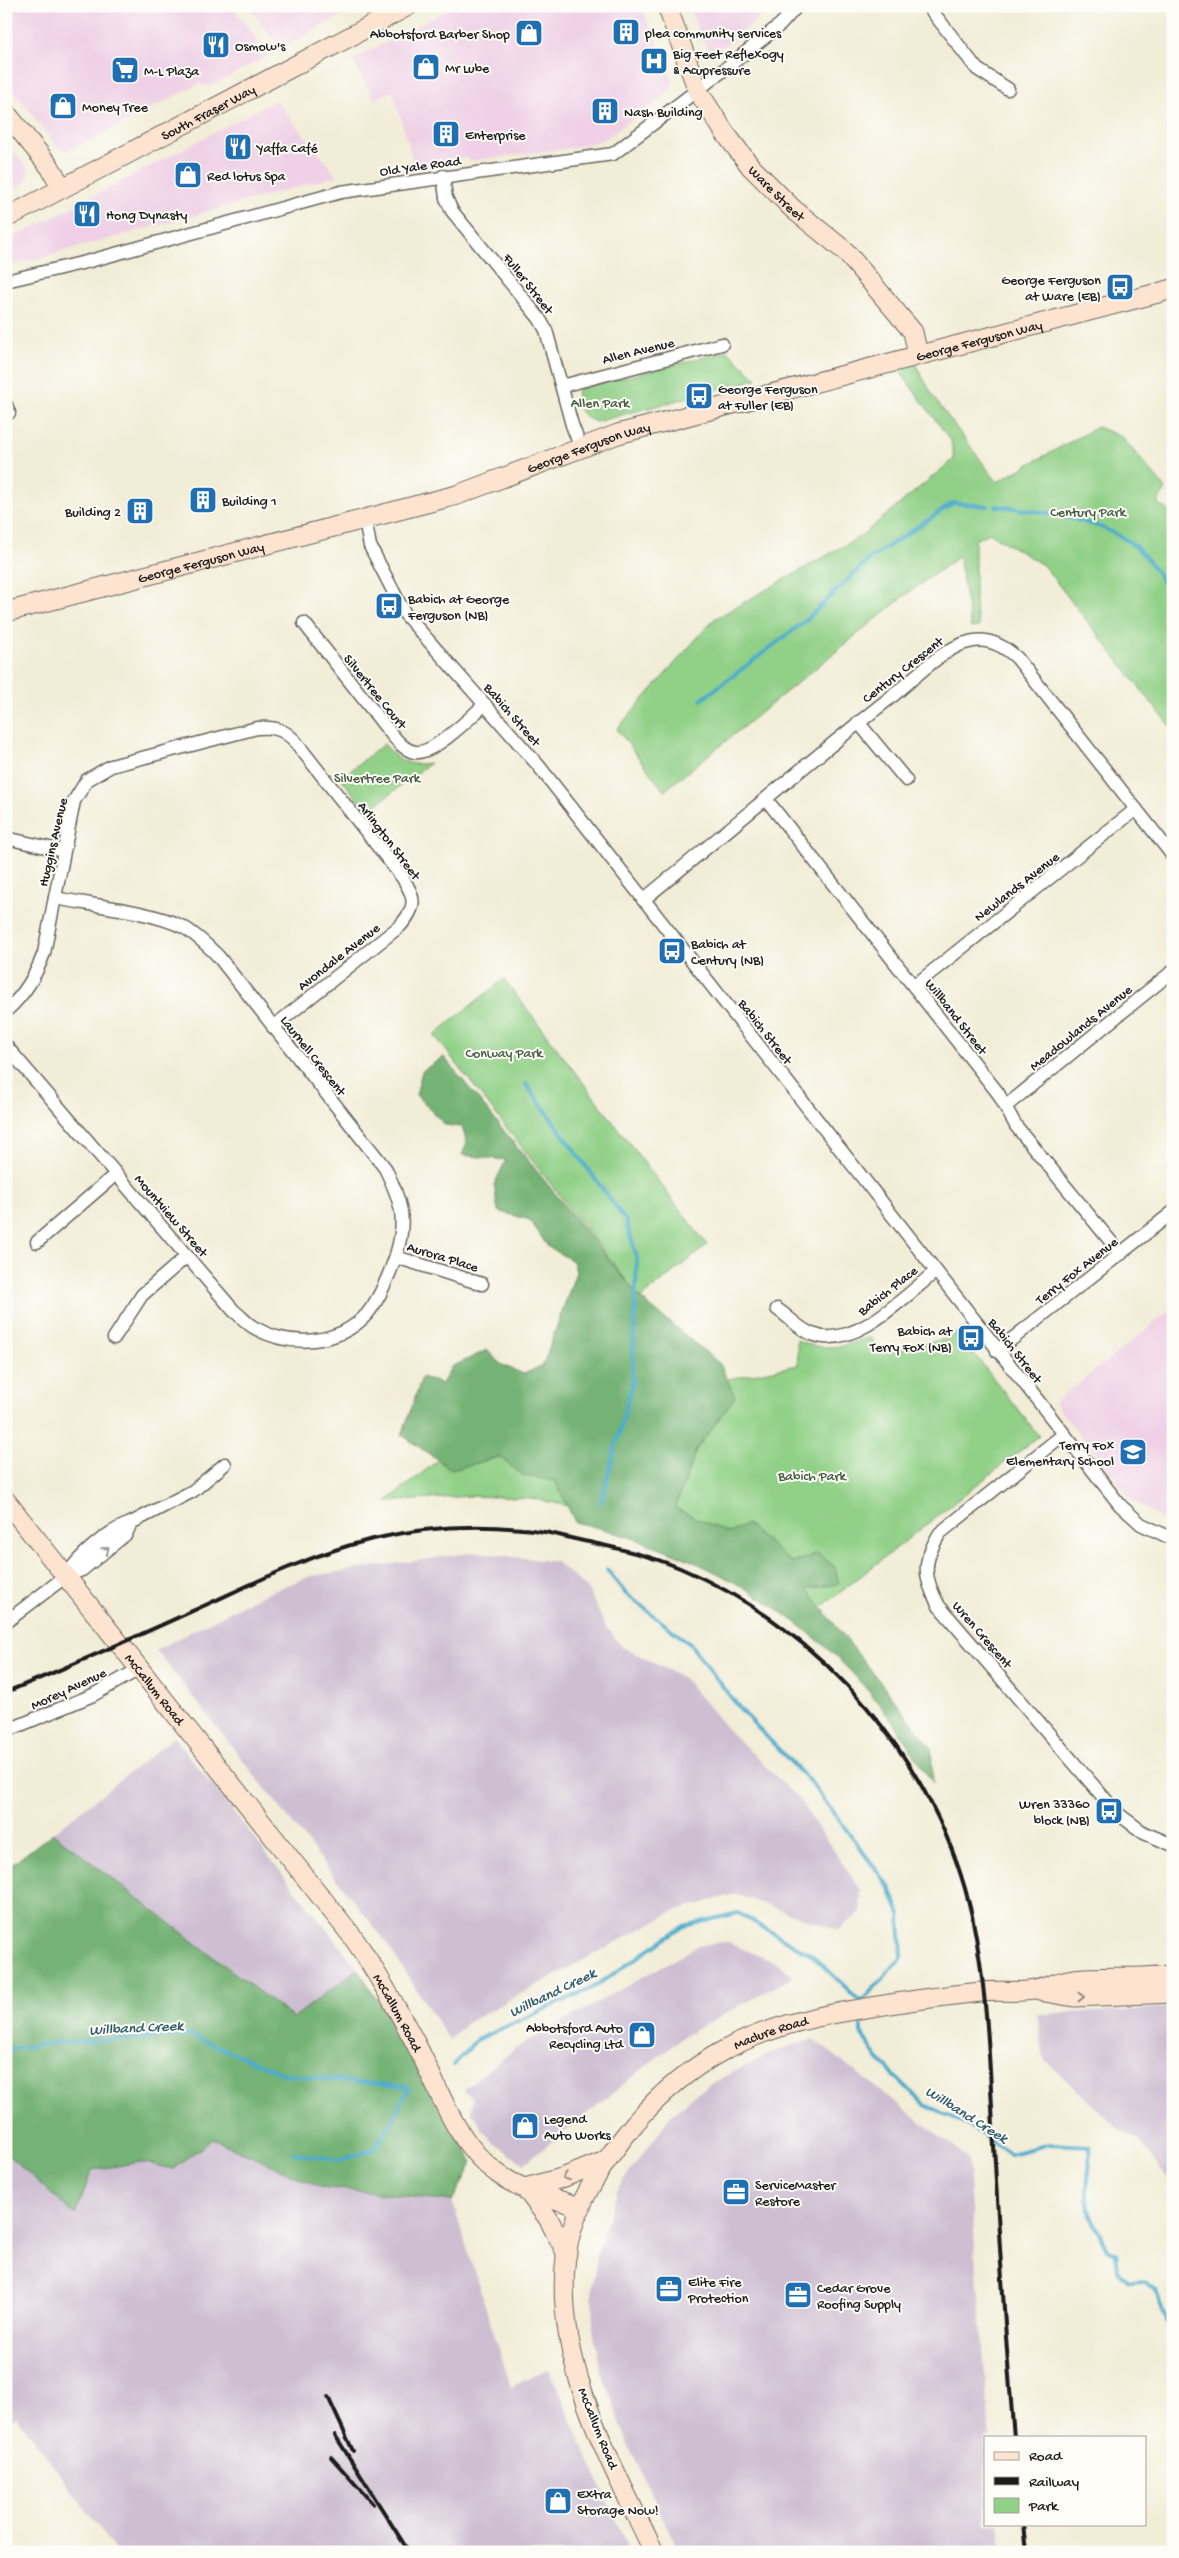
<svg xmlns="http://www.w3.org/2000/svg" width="1179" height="2558" font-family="'Gochi Hand',sans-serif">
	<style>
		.built { fill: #efd0e6 }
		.industrial { fill: #cdbed2 }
		.green { fill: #91d087; stroke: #567652 }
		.forest { fill: #74b274; stroke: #486748 }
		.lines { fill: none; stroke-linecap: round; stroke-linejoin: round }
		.stream { stroke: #4caccb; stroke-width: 4 }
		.street-casing { stroke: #67655d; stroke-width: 15 }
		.secondary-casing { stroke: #67655d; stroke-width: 21 }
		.street { stroke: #fff; stroke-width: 12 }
		.secondary { stroke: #fde4d1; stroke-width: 19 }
		.rail { stroke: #1c1c1c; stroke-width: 4 }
		.oneway { stroke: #999 }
		.oneway2 { stroke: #988a80 }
		.labels { text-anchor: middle; stroke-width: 4; stroke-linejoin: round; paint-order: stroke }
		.poi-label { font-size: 14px; fill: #1c1c1c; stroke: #fdfcf7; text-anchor: start }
		.street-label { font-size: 14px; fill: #1c1c1c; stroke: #fdfcf7 }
		.park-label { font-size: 14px; fill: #455b41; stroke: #fdfcf7 }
		.water-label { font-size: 15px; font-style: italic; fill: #325d6b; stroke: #fdfcf7 }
	</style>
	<rect width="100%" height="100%" fill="#fdfcf7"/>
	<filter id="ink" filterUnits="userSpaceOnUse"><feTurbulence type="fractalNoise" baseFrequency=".02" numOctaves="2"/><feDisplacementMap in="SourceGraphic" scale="10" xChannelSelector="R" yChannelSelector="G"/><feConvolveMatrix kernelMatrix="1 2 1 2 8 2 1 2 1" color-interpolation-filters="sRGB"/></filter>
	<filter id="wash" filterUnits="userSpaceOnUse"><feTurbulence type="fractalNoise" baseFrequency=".0096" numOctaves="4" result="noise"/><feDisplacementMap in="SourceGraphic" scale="20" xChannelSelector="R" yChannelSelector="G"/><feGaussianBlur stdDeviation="1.12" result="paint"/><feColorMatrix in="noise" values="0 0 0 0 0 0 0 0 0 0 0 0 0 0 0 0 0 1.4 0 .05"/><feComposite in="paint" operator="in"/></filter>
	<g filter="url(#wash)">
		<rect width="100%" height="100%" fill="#f2edd7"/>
		<g class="built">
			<path d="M 12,6 L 231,6 L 270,55 L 211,86 L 198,84 L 69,151 L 59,149 L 15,92 L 6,85 L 6,11 Z"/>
			<path d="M 248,6 L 358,6 L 281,49 Z"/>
			<path d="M 455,6 L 641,6 L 673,80 L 670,89 L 661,99 L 603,140 L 576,147 L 469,161 L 468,157 L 414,165 L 393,91 L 374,99 L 352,60 Z"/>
			<path d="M 689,6 L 774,6 L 722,47 L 711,49 L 702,42 Z"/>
			<path d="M 276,100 L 337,176 L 6,267 L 6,242 Z"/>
			<path d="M 6,142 L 28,169 L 28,179 L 20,187 L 6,194 Z"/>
			<path d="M 1173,1308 L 1173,1526 L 1132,1500 L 1054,1403 Z"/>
		</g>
		<g class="industrial">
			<path d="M 476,1552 L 556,1562 L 587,1588 L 606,1627 L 622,1647 L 684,1678 L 729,1731 L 797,1797 L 861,1890 L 860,1913 L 838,1930 L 735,1894 L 674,1911 L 467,2023 L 449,2040 L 383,1938 L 156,1650 L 258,1597 L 311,1576 Z"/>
			<path d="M 174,1737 L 358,1969 L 293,2018 L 53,1833 Z"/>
			<path d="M 725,1942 L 780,1964 L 793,1977 L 684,2036 L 524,2164 L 494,2143 L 482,2129 L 472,2112 L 473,2099 L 464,2089 L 516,2048 L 700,1945 Z"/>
			<path d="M 1173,2006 L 1173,2187 L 1139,2140 L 1121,2131 L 1044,2059 L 1037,2014 L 1124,2011 Z"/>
			<path d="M 813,2039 L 968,2158 L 990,2437 L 985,2437 L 985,2524 L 999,2524 L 1003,2552 L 679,2552 L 631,2451 L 601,2372 L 593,2330 L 592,2286 L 598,2250 L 618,2188 L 670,2117 L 698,2092 L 734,2071 L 784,2048 Z"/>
			<path d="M 213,2139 L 320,2187 L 452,2201 L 511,2387 L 549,2369 L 630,2552 L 117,2552 L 17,2417 L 6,2425 L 6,2153 L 75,2215 L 92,2170 L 141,2162 L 173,2169 Z"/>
		</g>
		<g class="green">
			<path d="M 728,351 L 757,379 L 596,422 C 579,415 575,407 578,389 Z"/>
			<path d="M 912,358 L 934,398 L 997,482 L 1097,427 L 1122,437 L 1166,489 L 1157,503 L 1173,514 L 1173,730 L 1043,565 L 989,533 L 975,540 L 975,605 L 979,627 L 971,628 L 959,556 L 907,594 L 664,791 L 617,729 L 713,620 L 861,536 L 954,459 L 951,441 L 903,376 L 896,363 Z"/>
			<path d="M 384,744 C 399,762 407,766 430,763 L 367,812 L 341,778 Z"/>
			<path d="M 504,979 L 707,1245 L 641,1298 L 664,1328 L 724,1380 L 798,1365 L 797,1340 C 822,1352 844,1347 870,1337 L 881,1351 L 948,1339 L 962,1329 L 968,1335 L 963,1340 L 1039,1436 L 815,1612 L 625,1518 L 531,1498 L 469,1496 L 386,1502 L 640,1298 L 434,1035 Z"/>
		</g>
		<g class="forest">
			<path d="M 444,1057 L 640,1298 L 720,1364 L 735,1397 L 696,1450 L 675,1508 L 729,1533 L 747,1524 L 792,1563 L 817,1553 L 835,1567 L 839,1584 L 807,1589 L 931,1747 L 933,1783 C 915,1757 899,1729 879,1704 C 801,1606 694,1550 575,1522 L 555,1481 L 524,1476 L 499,1457 L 452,1470 L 402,1435 L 422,1377 L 442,1384 L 451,1367 L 487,1350 L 502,1365 L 524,1374 L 543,1365 L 576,1272 L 573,1261 L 548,1247 L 530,1220 L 498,1211 L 494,1185 L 506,1160 L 462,1155 L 467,1143 L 462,1127 L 445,1125 L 416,1095 L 422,1071 Z"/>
			<path d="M 53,1833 L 293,2018 L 358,1969 L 411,2053 L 473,2162 L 452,2201 L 320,2187 L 213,2139 L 173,2169 L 141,2162 L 92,2170 L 75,2215 L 6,2153 L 6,1869 Z"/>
		</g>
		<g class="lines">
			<g class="stream">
				<path d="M 996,506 C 1034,510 1102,520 1132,544 C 1149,557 1162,580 1173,599"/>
				<path d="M 701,700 L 804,622 L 868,560 L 953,503 L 988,506"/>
				<path d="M 526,1084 L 626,1221 L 637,1258 L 632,1384 L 601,1502"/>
				<path d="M 607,1570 L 626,1594 L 690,1644 L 741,1710 L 812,1784 L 890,1888 L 900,1915 L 902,1957 L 861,2002"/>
				<path d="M 861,2014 L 861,2033 L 878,2059 L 925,2105 L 970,2126 L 1010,2154 L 1050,2144 L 1090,2146 C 1092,2164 1086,2180 1087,2197 C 1088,2214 1100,2234 1107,2249 L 1116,2253 L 1118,2272 L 1129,2282 L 1145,2281 L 1156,2290 L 1173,2343"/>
				<path d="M 6,2050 L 53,2043 L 190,2035 L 286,2075 L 409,2087 L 389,2127 L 373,2150 L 340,2160 L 293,2153"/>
				<path d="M 454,2065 L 476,2040 L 594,1987 L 684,1926 L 738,1913 L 813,1956 L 861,2002"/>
			</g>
		</g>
	</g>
	<g filter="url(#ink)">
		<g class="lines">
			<defs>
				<g id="street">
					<path d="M 377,6 L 384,19"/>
					<path d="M 928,6 L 977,69 L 1008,89"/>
					<path d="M 443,176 L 446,198 L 452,211 L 539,318 L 546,330 L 572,425 L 581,448"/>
					<path d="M 6,281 L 86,262 L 341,192 L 613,154 L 725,69 L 781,24 L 797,6"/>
					<path d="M 562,386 L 722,344"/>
					<path d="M 6,405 L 9,413 L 6,414"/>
					<path d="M 365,520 L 370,546 L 405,614 L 538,765 L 1120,1505 L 1141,1524 L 1173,1539"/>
					<path d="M 304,623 L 388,730 C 395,738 403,750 415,752 C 433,755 471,717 485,704"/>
					<path d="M 858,722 L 906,780"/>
					<path d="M 766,799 L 998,1093 L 1016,1126 L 1121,1254"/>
					<path d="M 6,838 L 63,851"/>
					<path d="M 643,900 C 727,832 809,761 895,694 C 914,678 945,647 969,642 C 987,637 1004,646 1017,658 L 1173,856"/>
					<path d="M 914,986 L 1136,809"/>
					<path d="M 6,1011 C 25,994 35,977 44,953 L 74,801 L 87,780 L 111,766 L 257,728 C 273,727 282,728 294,740 L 402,877 C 416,898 417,907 400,926 L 273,1027"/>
					<path d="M 6,1046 L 234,1311 C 241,1316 247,1324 255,1328 C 290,1348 339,1345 367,1314 C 377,1302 383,1288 389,1274 C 397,1255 404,1232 401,1211 C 398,1196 392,1182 385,1168 L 218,956 C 208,946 196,934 183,927 C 152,911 90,905 55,898"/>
					<path d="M 1006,1106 L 1173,971"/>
					<path d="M 37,1242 L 116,1174"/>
					<path d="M 396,1257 L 482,1284"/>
					<path d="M 777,1309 C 788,1316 800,1330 812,1334 C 853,1351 905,1296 935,1272"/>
					<path d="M 114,1338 L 142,1295 L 187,1256"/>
					<path d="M 997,1351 L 1173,1212"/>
					<path d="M 1064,1434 L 940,1533 C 922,1562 923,1576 939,1606 L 1117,1813 L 1144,1833 L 1173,1845"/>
					<path d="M 131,1523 L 193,1491 L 225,1464"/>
					<path d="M 6,1622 L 66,1576 L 82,1570 L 126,1534 L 131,1523 C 107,1531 80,1555 66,1576"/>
					<path d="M 6,1731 L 93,1695 L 141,1668"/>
				</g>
				<g id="secondary">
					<path id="s1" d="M 667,6 L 698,91 L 725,133 L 751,167 L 793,209 L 845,251 L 913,332 L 918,355"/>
					<path d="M 6,113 L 50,167 L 62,188"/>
					<path id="s2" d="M 6,218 L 408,6"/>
					<path id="s3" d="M 6,612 L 457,495 L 618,434 L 1173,289"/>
					<path id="s4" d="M 6,1501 L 352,1936 C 377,1971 398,2010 418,2048 C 440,2091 456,2144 497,2173 C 521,2191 553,2197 581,2208"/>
					<path d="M 1039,1991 L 1074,1997 L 1173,1993"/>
					<path d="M 525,2188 L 562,2178 L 605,2161"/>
					<path d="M 525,2188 L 548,2218 L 567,2254"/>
					<path id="s5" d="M 654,2552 C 610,2460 553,2361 566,2256 C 573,2205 604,2161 635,2123 C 690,2059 750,2030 832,2014 C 881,2005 931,1997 981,1992 C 999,1990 1016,1993 1034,1990 C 1047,1988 1060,1980 1074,1979 C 1106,1975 1140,1980 1173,1974"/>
				</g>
			</defs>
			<use href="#street" class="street-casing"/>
			<use href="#secondary" class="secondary-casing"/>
			<use href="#street" class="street"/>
			<use href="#secondary" class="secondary"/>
			<g class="rail">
				<path d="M 6,1692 C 75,1665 142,1634 210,1603 C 262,1579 313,1554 369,1540 C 418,1528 472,1524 522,1529 C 545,1530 567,1538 589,1542 C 620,1549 651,1556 680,1568 C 823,1629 938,1763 972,1916 C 989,1997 990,2081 995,2163 C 1000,2254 1006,2346 1014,2437"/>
				<path d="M 328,2397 L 353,2451"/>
				<path d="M 335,2435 L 409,2552"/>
				<path d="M 331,2457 L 373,2504"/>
				<path d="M 1023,2524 L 1026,2552"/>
			</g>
		</g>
		<defs><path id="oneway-chevron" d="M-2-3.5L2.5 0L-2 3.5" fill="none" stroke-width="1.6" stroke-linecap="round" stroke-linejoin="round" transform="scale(1.25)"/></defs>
		<use class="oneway" href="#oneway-chevron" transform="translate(106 1550) rotate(-39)"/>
		<g class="oneway2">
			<use href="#oneway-chevron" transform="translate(1081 1997)"/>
			<use href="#oneway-chevron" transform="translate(566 2177) rotate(159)"/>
		</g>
	</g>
	<defs>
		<symbol id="building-square" viewBox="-11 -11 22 22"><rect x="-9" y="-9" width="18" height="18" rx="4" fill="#1f6fb2" stroke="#fdfcf7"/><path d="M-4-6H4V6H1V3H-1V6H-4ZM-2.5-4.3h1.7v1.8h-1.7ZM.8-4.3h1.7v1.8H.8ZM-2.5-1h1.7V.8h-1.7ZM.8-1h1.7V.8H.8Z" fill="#fff"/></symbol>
		<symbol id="shop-square" viewBox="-11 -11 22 22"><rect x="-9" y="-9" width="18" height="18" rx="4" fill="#1f6fb2" stroke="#fdfcf7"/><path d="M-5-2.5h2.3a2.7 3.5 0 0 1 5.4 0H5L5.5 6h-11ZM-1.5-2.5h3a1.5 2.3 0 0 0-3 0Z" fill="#fff"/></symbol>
		<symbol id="restaurant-square" viewBox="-11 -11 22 22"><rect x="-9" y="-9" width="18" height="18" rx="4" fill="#1f6fb2" stroke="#fdfcf7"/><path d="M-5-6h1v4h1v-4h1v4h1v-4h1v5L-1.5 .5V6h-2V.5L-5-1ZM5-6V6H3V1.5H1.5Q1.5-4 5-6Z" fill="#fff"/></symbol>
		<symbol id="hospital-square" viewBox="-11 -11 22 22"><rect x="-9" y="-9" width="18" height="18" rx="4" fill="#1f6fb2" stroke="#fdfcf7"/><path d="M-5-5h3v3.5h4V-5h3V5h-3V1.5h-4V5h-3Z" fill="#fff"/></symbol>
		<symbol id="supermarket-square" viewBox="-11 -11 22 22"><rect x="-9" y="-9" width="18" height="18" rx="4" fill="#1f6fb2" stroke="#fdfcf7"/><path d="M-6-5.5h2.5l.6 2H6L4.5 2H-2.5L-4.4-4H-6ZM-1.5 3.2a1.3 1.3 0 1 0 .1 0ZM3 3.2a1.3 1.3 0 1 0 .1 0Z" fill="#fff"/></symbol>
		<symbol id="bus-square" viewBox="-11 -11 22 22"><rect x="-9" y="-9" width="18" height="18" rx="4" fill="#1f6fb2" stroke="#fdfcf7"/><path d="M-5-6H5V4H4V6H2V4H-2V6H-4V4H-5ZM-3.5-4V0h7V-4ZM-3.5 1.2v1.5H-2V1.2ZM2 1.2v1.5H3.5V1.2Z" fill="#fff"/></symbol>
		<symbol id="school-square" viewBox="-11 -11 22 22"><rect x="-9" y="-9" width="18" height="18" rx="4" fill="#1f6fb2" stroke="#fdfcf7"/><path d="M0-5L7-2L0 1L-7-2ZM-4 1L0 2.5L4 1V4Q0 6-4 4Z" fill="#fff"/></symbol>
		<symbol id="office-square" viewBox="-11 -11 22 22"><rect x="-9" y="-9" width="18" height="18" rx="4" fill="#1f6fb2" stroke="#fdfcf7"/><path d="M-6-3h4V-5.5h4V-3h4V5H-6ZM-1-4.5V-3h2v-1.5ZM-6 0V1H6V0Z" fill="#fff"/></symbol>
	</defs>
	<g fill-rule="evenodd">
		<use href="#building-square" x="610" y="16" width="32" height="32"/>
		<use href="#shop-square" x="513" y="17" width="32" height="32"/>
		<use href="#restaurant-square" x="200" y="29" width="32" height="32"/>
		<use href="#hospital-square" x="638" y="45" width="32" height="32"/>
		<use href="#shop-square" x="410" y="51" width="32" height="32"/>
		<use href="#supermarket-square" x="109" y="54" width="32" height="32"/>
		<use href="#shop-square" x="47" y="90" width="32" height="32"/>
		<use href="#building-square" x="589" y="95" width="32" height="32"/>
		<use href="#building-square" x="430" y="118" width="32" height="32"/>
		<use href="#restaurant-square" x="222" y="131" width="32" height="32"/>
		<use href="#shop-square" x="172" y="159" width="32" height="32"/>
		<use href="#restaurant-square" x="71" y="198" width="32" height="32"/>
		<use href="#bus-square" x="1104" y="271" width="32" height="32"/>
		<use href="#bus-square" x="683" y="380" width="32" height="32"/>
		<use href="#building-square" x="187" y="484" width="32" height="32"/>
		<use href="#building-square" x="124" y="495" width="32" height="32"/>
		<use href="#bus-square" x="373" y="590" width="32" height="32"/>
		<use href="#bus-square" x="656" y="935" width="32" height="32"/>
		<use href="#bus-square" x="955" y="1322" width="32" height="32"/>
		<use href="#school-square" x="1117" y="1436" width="32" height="32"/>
		<use href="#bus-square" x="1093" y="1795" width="32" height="32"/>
		<use href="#shop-square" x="626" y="2019" width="32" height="32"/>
		<use href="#shop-square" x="509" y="2110" width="32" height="32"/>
		<use href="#office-square" x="720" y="2176" width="32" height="32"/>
		<use href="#office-square" x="653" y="2273" width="32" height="32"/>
		<use href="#office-square" x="782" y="2279" width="32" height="32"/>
		<use href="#shop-square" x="542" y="2485" width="32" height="32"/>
	</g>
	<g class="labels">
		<g class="poi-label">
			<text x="645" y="37">plea community services</text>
			<text x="510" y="38" text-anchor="end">Abbotsford Barber Shop</text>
			<text x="235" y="50">Osmow's</text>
			<text x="673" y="58">Big Feet Reflexogy<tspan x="673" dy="16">&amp; Acupressure</tspan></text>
			<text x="445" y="72">Mr Lube</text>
			<text x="144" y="75">M-L Plaza</text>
			<text x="82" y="111">Money Tree</text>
			<text x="624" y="116">Nash Building</text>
			<text x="465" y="139">Enterprise</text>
			<text x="257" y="152">Yaffa Café</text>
			<text x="207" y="180">Red lotus Spa</text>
			<text x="106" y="219">Hong Dynasty</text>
			<text x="1101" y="284" text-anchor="end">George Ferguson<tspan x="1101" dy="16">at Ware (EB)</tspan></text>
			<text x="718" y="393">George Ferguson<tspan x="718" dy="16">at Fuller (EB)</tspan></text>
			<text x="222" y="505">Building 1</text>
			<text x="121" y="516" text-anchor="end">Building 2</text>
			<text x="408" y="603">Babich at George<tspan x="408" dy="16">Ferguson (NB)</tspan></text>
			<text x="691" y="948">Babich at<tspan x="691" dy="16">Century (NB)</tspan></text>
			<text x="952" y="1335" text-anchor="end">Babich at<tspan x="952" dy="16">Terry Fox (NB)</tspan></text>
			<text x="1114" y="1449" text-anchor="end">Terry Fox<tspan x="1114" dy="16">Elementary School</tspan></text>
			<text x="1090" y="1808" text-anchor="end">Wren 33360<tspan x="1090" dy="16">block (NB)</tspan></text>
			<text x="623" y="2032" text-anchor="end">Abbotsford Auto<tspan x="623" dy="16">Recycling Ltd</tspan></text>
			<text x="544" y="2123">Legend<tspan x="544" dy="16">Auto Works</tspan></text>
			<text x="755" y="2189">ServiceMaster<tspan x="755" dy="16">Restore</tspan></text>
			<text x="688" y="2286">Elite Fire<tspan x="688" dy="16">Protection</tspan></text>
			<text x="817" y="2292">Cedar Grove<tspan x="817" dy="16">Roofing Supply</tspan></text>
			<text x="577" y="2498">Extra<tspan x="577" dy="16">Storage Now!</tspan></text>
		</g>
		<g class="street-label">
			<text dy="5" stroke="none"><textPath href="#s2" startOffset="228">South Fraser Way</textPath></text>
			<text transform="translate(420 165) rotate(-8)" y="5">Old Yale Road</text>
			<text dy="5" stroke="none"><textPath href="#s1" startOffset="220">Ware Street</textPath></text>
			<text transform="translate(529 283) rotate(52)" y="5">Fuller Street</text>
			<text dy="5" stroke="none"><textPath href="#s3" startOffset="1011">George Ferguson Way</textPath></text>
			<text transform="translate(638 350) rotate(-14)" y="5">Allen Avenue</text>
			<text dy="5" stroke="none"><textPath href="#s3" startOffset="606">George Ferguson Way</textPath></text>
			<text dy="5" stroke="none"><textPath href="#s3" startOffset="201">George Ferguson Way</textPath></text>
			<text transform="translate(902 669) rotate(-38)" y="5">Century Crescent</text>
			<text transform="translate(376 691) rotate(51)" y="5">Silvertree Court</text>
			<text transform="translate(513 714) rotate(49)" y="5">Babich Street</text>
			<text transform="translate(390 840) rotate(53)" y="5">Arlington Street</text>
			<text transform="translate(52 842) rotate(-77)" y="5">Huggins Avenue</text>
			<text transform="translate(1016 886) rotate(-38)" y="5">Newlands Avenue</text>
			<text transform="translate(338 956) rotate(-38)" y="5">Avondale Avenue</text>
			<text transform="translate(957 1016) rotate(52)" y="5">Willband Street</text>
			<text transform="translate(1080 1027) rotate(-39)" y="5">Meadowlands Avenue</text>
			<text transform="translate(766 1031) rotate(52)" y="5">Babich Street</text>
			<text transform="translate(314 1055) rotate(52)" y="5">Laurnell Crescent</text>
			<text transform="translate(172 1215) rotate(49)" y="5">Mountview Street</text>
			<text transform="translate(443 1256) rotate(17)" y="5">Aurora Place</text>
			<text transform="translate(1076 1270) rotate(-38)" y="5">Terry Fox Avenue</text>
			<text transform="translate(887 1290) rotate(-38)" y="5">Babich Place</text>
			<text transform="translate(1016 1350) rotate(52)" y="5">Babich Street</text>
			<text transform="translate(983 1634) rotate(49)" y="5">Wren Crescent</text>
			<text transform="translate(68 1688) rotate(-25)" y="5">Morey Avenue</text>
			<text dy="5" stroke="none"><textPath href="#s4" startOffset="240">McCallum Road</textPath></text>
			<text dy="5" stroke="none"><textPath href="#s4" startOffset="645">McCallum Road</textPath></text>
			<text dy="5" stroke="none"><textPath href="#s5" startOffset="631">Maclure Road</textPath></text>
			<text transform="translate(599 2428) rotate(68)" y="5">McCallum Road</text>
		</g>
		<g class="park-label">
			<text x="600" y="407">Allen Park</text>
			<text x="1088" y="516">Century Park</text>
			<text x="377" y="782">Silvertree Park</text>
			<text x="504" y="1057">Conway Park</text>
			<text x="812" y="1480">Babich Park</text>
		</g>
		<g class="water-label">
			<text transform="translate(552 1992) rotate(-26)" y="5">Willband Creek</text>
			<text transform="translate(136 2027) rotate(-3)" y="5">Willband Creek</text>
			<text transform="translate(967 2114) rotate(32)" y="5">Willband Creek</text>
		</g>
	</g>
	<rect width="1179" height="2558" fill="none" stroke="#fdfcf7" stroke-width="25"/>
	<rect x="984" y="2436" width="162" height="90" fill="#fdfcf7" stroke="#a3a29f"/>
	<rect x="994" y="2452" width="25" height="8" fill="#fde4d1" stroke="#a3a29f"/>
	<text x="1029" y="2460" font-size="15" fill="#1c1c1c">Road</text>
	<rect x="994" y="2477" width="25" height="8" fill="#1c1c1c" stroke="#a3a29f"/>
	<text x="1029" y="2486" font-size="15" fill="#1c1c1c">Railway</text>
	<rect x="994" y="2498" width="25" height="15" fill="#91d087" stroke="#a3a29f"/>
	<text x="1029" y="2510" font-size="15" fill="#1c1c1c">Park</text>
</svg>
